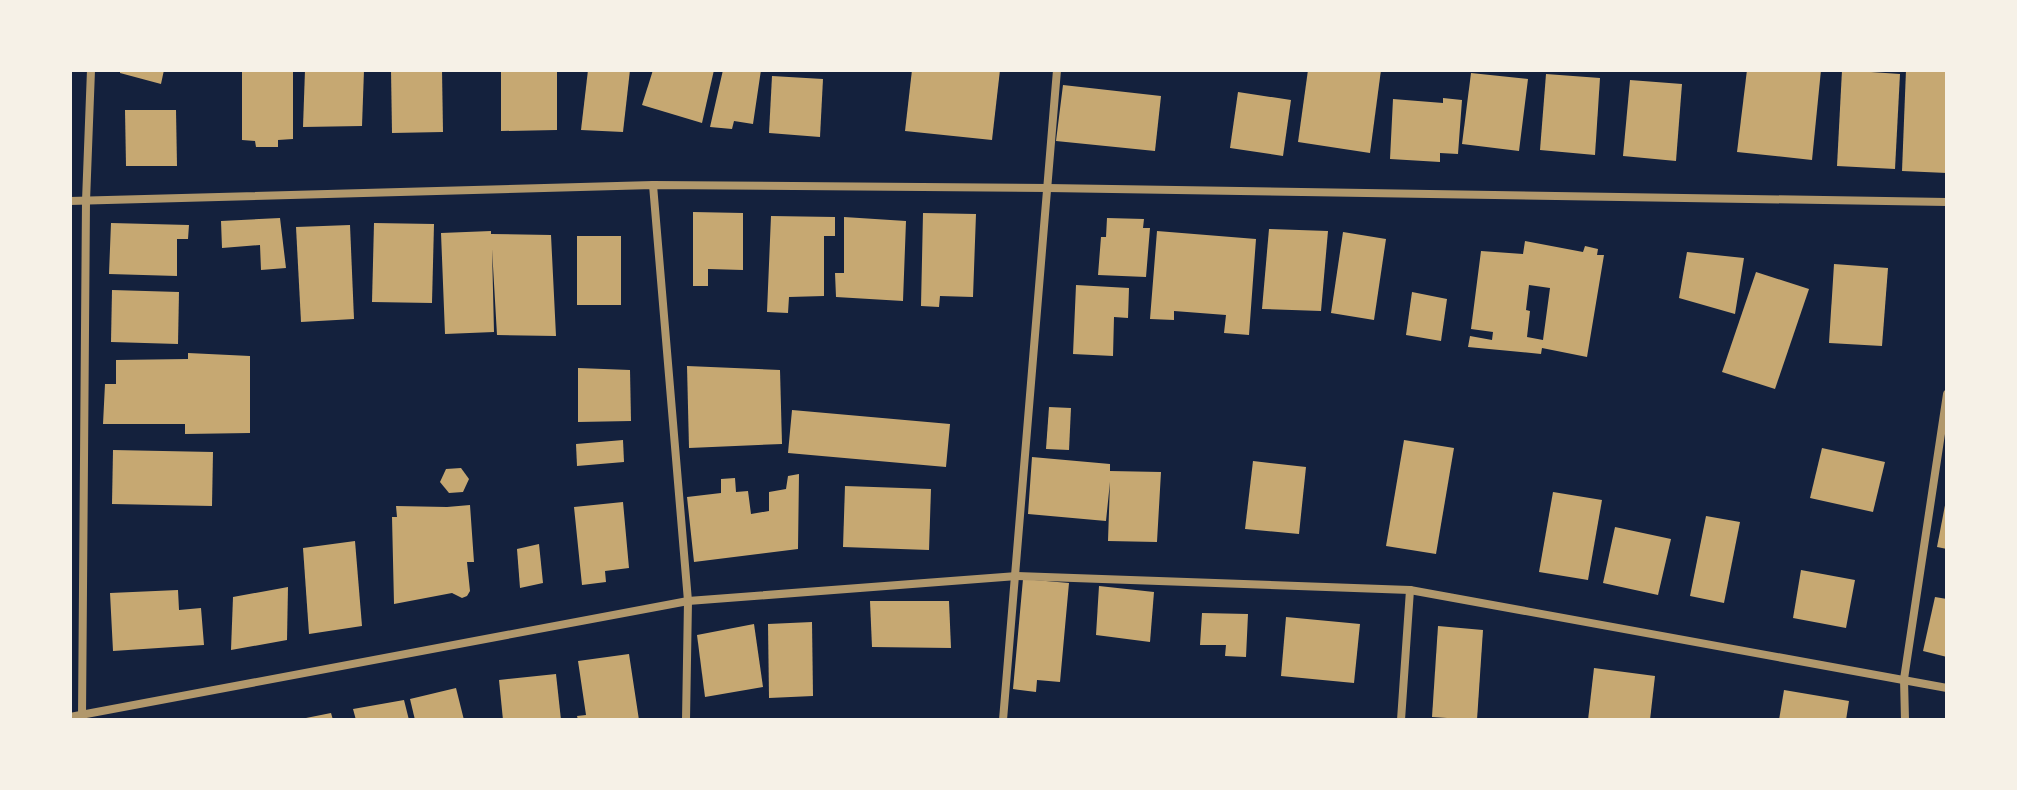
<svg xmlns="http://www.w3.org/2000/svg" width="2017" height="790" font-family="'Source Sans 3',sans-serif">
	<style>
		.building { fill: #c6a872; fill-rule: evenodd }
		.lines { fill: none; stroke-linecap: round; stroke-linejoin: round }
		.minor { stroke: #b1986c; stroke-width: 8 }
	</style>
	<rect width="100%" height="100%" fill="#14213d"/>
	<g class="building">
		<path d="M 120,70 L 164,70 L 161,84 L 120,73 Z"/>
		<path d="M 242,70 L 293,70 L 293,139 L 278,140 L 278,147 L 256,147 L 255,141 L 242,140 Z"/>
		<path d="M 305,70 L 364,70 L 362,126 L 303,127 Z"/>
		<path d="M 391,70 L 442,70 L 443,132 L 392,133 Z"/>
		<path d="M 501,70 L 557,70 L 557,130 L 501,131 Z"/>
		<path d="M 588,70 L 630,70 L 623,132 L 581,130 Z"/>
		<path d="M 653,70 L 714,70 L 702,123 L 642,105 Z"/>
		<path d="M 723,70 L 761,70 L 753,124 L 734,121 L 732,129 L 710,127 Z"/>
		<path d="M 912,70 L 1000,70 L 992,140 L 905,131 Z"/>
		<path d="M 1308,70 L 1381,70 L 1370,153 L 1298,142 Z"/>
		<path d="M 1747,70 L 1821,70 L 1812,160 L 1737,152 Z"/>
		<path d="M 1842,70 L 1900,74 L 1895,169 L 1837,166 Z"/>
		<path d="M 1906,70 L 1947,70 L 1947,173 L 1902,171 Z"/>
		<path d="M 1471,73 L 1528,79 L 1519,151 L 1462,144 Z"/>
		<path d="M 1546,74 L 1600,78 L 1595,155 L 1540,150 Z"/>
		<path d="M 772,76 L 823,79 L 820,137 L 769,133 Z"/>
		<path d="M 1630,80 L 1682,84 L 1676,161 L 1623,156 Z"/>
		<path d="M 1063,85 L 1161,96 L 1155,151 L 1056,141 Z"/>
		<path d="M 1238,92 L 1291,100 L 1283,156 L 1230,148 Z"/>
		<path d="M 1443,98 L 1462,100 L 1458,154 L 1440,153 L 1440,162 L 1390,159 L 1393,99 L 1443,103 Z"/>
		<path d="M 125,110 L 176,110 L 177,166 L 126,166 Z"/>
		<path d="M 693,212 L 743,213 L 743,270 L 708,269 L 708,286 L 693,286 Z"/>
		<path d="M 923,213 L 976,214 L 973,297 L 940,296 L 939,307 L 921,306 Z"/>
		<path d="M 771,216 L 835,217 L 835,236 L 824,236 L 824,296 L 789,297 L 788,313 L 767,312 Z"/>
		<path d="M 844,217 L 906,221 L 903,301 L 836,297 L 835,273 L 844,273 Z"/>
		<path d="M 280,218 L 286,268 L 261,270 L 260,245 L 222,248 L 221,221 Z"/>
		<path d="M 1107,218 L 1144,219 L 1143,228 L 1150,228 L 1146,277 L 1098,275 L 1101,237 L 1106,237 Z"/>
		<path d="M 111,223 L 189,225 L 188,239 L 177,239 L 177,276 L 109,274 Z"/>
		<path d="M 374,223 L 434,224 L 432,303 L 372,302 Z"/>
		<path d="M 350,225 L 354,319 L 301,322 L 296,227 Z"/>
		<path d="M 1269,229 L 1328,231 L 1321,311 L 1262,309 Z"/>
		<path d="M 491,231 L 491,234 L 551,235 L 556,336 L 497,335 L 492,249 L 494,332 L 445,334 L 441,233 Z"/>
		<path d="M 1157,231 L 1256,239 L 1249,335 L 1224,333 L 1226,315 L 1174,311 L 1174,320 L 1150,319 Z"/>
		<path d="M 1343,232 L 1386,239 L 1374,320 L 1331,313 Z"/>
		<rect x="577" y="236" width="44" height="69"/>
		<path d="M 1525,241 L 1583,252 L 1585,246 L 1598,249 L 1597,255 L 1604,255 L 1587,357 L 1542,348 L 1541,354 L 1468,347 L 1470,336 L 1492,340 L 1493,332 L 1471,329 L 1481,251 L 1523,254 ZM 1529,285 L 1550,288 L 1543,340 L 1527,337 L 1530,311 L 1526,310 Z"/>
		<path d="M 1687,252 L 1744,258 L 1735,314 L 1679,298 Z"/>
		<path d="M 1834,264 L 1888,268 L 1882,346 L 1829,343 Z"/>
		<path d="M 1756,272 L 1809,289 L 1775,389 L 1722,372 Z"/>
		<path d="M 1076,285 L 1129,288 L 1128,318 L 1114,317 L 1113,356 L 1073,354 Z"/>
		<path d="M 112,290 L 179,292 L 178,344 L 111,342 Z"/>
		<path d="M 1412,292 L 1447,299 L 1441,341 L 1406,335 Z"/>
		<path d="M 188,353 L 250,356 L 250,433 L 185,434 L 185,424 L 103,424 L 105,384 L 116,384 L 116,360 L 188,359 Z"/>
		<path d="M 687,366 L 780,370 L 782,444 L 689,448 Z"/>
		<path d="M 578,368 L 630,370 L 631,421 L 578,422 Z"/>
		<path d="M 1049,407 L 1071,408 L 1069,450 L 1046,449 Z"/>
		<path d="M 792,410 L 950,424 L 946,467 L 788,453 Z"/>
		<path d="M 623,440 L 624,462 L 577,466 L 576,444 Z"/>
		<path d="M 1404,440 L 1454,448 L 1436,554 L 1386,546 Z"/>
		<path d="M 1822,448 L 1885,462 L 1873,512 L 1810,498 Z"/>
		<path d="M 113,450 L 213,452 L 212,506 L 112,504 Z"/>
		<path d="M 1032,457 L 1110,464 L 1110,471 L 1161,472 L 1157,542 L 1108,541 L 1110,482 L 1106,521 L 1028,514 Z"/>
		<path d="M 1253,461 L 1306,467 L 1299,534 L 1245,529 Z"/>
		<path d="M 461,468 L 469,479 L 463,492 L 449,493 L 440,482 L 446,469 Z"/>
		<path d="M 799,474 L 798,549 L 694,562 L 687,497 L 721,493 L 721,479 L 735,478 L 736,492 L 748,491 L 751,514 L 769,511 L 769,492 L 786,489 L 788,476 Z"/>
		<path d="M 845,486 L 931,489 L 929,550 L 843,547 Z"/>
		<path d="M 1553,492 L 1602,500 L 1588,580 L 1539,572 Z"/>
		<path d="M 1946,500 L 1947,501 L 1947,549 L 1937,547 Z"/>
		<path d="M 623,502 L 629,568 L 605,571 L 606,582 L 582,585 L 574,507 Z"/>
		<path d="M 470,505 L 474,562 L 467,562 L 470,591 L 467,596 L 462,598 L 452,593 L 394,604 L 392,517 L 397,517 L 396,506 L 447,507 Z"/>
		<path d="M 1706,516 L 1740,522 L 1724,603 L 1690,596 Z"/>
		<path d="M 1615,527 L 1671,539 L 1658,595 L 1603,583 Z"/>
		<path d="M 355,541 L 362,626 L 309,634 L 303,548 Z"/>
		<path d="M 539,544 L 543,583 L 520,588 L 517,549 Z"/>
		<path d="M 1801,570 L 1855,580 L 1846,628 L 1793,618 Z"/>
		<path d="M 1023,579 L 1069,583 L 1060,682 L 1037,680 L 1036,692 L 1013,689 Z"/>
		<path d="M 1099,586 L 1154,592 L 1150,642 L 1096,635 Z"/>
		<path d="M 288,587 L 287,640 L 231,650 L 233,597 Z"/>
		<path d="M 178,590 L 179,610 L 201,608 L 204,645 L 113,651 L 110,593 Z"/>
		<path d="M 1935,597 L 1947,599 L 1947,657 L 1923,651 Z"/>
		<path d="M 870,601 L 949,601 L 951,648 L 872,647 Z"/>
		<path d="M 1202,613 L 1248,614 L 1246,657 L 1225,656 L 1226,645 L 1200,645 Z"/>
		<path d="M 1286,617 L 1360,624 L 1354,683 L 1281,676 Z"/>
		<path d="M 812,622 L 813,696 L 769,698 L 768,624 Z"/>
		<path d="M 754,624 L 763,687 L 705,697 L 697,635 Z"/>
		<path d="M 1438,626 L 1483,630 L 1477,720 L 1432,717 Z"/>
		<path d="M 629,654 L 639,720 L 578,720 L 577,716 L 586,715 L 578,661 Z"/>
		<path d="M 1594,668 L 1655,676 L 1650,720 L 1588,720 Z"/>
		<path d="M 556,674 L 561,720 L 503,720 L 499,680 Z"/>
		<path d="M 456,688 L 464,720 L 415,720 L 410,699 Z"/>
		<path d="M 1784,690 L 1849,701 L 1846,720 L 1779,720 Z"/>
		<path d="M 404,700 L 409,720 L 356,720 L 353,709 Z"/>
		<path d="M 331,713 L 333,720 L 301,720 L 301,719 Z"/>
	</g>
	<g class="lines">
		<g class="minor">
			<path d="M 653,185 L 688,601 L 686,720"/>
			<path d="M 70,201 L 653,185 L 1048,188 L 1947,202"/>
			<path d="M 70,717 L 688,601 L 1017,576 L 1410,590 L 1947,688"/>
			<path d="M 82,717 L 86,201 L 91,70"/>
			<path d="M 1003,720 L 1057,70"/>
			<path d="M 1401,720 L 1410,590"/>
			<path d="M 1905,720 L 1904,679 L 1947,394"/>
		</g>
	</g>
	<rect width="2017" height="790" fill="none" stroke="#f6f1e7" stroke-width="144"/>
</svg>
